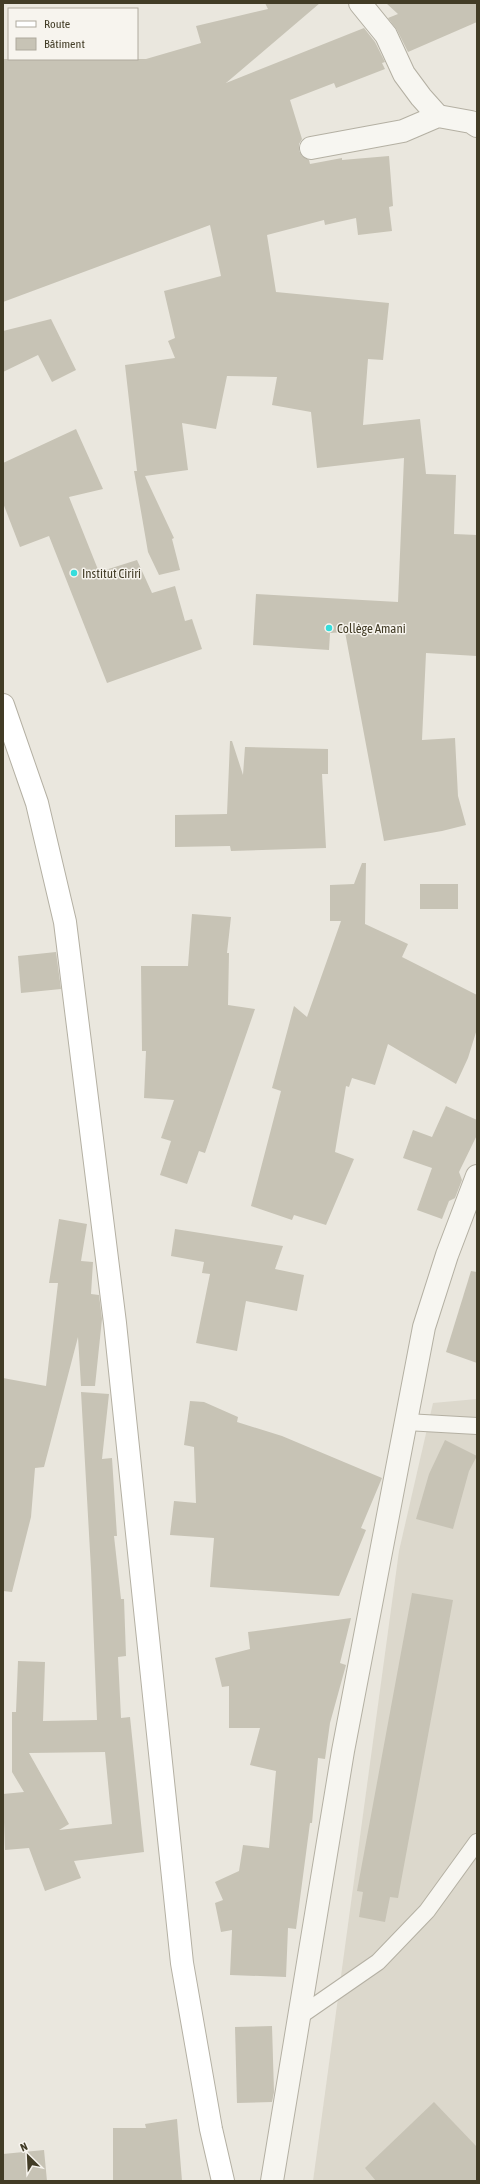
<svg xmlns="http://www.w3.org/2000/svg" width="480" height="2184" font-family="'Asap Condensed',sans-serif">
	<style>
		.built { fill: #dcd8cc }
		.building { fill: #c7c3b5; fill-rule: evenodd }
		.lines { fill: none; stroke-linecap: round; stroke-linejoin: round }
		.lane-casing { stroke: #b4b0a3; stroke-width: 18 }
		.street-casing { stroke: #b4b0a3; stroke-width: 24 }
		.secondary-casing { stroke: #b4b0a3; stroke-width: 24 }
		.lane { stroke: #f7f6f1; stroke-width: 16 }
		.street { stroke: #f7f6f1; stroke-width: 22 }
		.secondary { stroke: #fff; stroke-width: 22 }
		.poi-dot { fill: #35dddc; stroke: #f7f4ee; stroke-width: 1.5 }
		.labels { text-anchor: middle; stroke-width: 3; stroke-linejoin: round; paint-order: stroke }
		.poi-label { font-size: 13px; fill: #423c26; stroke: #f7f4ee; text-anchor: start }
	</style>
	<rect width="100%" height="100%" fill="#eae7de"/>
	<path class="built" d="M 477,1399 L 477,2181 L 313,2181 L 399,1551 L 433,1403 Z"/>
	<g class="building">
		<path d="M 265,3 L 320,3 L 226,83 L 364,28 L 375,42 L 385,62 L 382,63 L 385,69 L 336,88 L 334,83 L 290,100 L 302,139 L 299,144 L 299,151 L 302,156 L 309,160 L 310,164 L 342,158 L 342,160 L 389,156 L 393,206 L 389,207 L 392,231 L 358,235 L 356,218 L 325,225 L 324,220 L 267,235 L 276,292 L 389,303 L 383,360 L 368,359 L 363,425 L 420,419 L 426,474 L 456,475 L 454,534 L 477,535 L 477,656 L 426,653 L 422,740 L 455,738 L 458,796 L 466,825 L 442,831 L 384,841 L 345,632 L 330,633 L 329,650 L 253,645 L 256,594 L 398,602 L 404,458 L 317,468 L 311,412 L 272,405 L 277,377 L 227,376 L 216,429 L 182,423 L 188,470 L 145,476 L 174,538 L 172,539 L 180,570 L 159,575 L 148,552 L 134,471 L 137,471 L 125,365 L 175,358 L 168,341 L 175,338 L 164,291 L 221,276 L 210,225 L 3,302 L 3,59 L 146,59 L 201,43 L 196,26 L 268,9 Z"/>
		<path d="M 386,3 L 477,3 L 477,22 L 408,52 L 397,30 L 388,18 L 398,14 Z"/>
		<path d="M 51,319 L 76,370 L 52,382 L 38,355 L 3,372 L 3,331 Z"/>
		<path d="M 76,429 L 103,489 L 69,497 L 99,572 L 137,560 L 152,593 L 175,586 L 185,621 L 192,619 L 202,649 L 107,683 L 49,536 L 20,547 L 3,503 L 3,463 Z"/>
		<path d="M 230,741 L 232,741 L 243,775 L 245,747 L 328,749 L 328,774 L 322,774 L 326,848 L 231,851 L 230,846 L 175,847 L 175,815 L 227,814 Z"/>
		<path d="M 362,863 L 366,863 L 365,924 L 408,944 L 402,957 L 477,995 L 477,1029 L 468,1058 L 456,1084 L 388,1044 L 375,1085 L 352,1078 L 349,1087 L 346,1086 L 335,1152 L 354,1159 L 326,1225 L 294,1215 L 292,1220 L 251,1206 L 281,1091 L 272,1088 L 294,1006 L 307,1017 L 341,921 L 330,921 L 330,885 L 354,884 Z"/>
		<rect x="420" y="884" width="38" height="25"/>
		<path d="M 192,914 L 231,917 L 227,953 L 229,953 L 228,1005 L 255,1009 L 205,1153 L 199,1151 L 187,1184 L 160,1175 L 171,1141 L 161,1138 L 174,1100 L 144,1098 L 146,1051 L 142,1051 L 141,966 L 188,966 Z"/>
		<path d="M 56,952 L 61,989 L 21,993 L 18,956 Z"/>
		<path d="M 446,1106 L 477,1120 L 477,1135 L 459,1172 L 462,1180 L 455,1198 L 449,1201 L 442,1219 L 417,1210 L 432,1168 L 403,1158 L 413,1130 L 432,1137 Z"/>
		<path d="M 59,1219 L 87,1224 L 81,1261 L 93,1262 L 91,1294 L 99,1295 L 102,1319 L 95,1386 L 81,1386 L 78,1337 L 44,1467 L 35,1468 L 31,1517 L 12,1592 L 3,1591 L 3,1378 L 46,1386 L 58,1283 L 49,1283 Z"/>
		<path d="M 175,1229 L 283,1246 L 275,1269 L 304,1275 L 297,1311 L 246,1301 L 237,1351 L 196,1343 L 210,1274 L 202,1273 L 204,1262 L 171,1256 Z"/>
		<path d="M 471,1271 L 477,1272 L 477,1363 L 446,1352 Z"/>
		<path d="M 81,1392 L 109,1394 L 102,1459 L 112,1458 L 117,1536 L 114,1536 L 121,1599 L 124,1599 L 126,1656 L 118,1657 L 121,1718 L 130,1717 L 144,1852 L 74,1861 L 81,1878 L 45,1891 L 29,1848 L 5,1850 L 3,1794 L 24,1792 L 12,1772 L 12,1712 L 16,1712 L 18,1661 L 45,1662 L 43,1721 L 97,1720 L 91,1569 ZM 105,1752 L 112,1824 L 59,1830 L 69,1824 L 29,1753 Z"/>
		<path d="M 190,1401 L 204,1402 L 238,1417 L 237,1422 L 282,1436 L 382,1478 L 361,1528 L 366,1530 L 339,1596 L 210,1587 L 214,1538 L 170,1535 L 174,1501 L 196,1503 L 194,1447 L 184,1445 Z"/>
		<path d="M 445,1440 L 477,1456 L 469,1471 L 453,1529 L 416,1519 L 429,1474 Z"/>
		<path d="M 412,1593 L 453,1600 L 398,1898 L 390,1897 L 385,1922 L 359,1917 L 363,1892 L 357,1891 Z"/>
		<path d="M 351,1618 L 340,1663 L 346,1665 L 330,1723 L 325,1759 L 318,1758 L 312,1823 L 310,1823 L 296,1929 L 288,1928 L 286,1977 L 230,1975 L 232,1930 L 221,1932 L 215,1903 L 223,1900 L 215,1882 L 239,1871 L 243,1845 L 269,1848 L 276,1771 L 250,1765 L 260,1728 L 229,1728 L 229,1686 L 222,1687 L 215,1658 L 250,1649 L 248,1632 Z"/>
		<path d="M 272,2026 L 274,2092 L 272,2102 L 237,2103 L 235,2027 Z"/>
		<path d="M 434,2102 L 477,2147 L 477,2181 L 376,2181 L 365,2168 Z"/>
		<path d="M 177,2119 L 182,2181 L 113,2181 L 113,2128 L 146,2128 L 145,2124 Z"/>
		<path d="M 44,2150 L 47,2181 L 3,2181 L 3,2154 Z"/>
	</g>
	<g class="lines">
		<defs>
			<g id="lane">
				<path d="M 406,1422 L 477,1426"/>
				<path d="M 300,2016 L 378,1962 L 427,1911 L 477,1842"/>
			</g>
			<g id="street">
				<path d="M 360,3 L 386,35 L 404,74 L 421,97 L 438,116"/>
				<path d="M 311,148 L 403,131 L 438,116 L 471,122 L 477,126"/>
				<path d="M 272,2181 L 343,1751 L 424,1327 L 447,1255 L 477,1176"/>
			</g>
			<path id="secondary" d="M 3,705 L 37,803 L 65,922 L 115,1323 L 182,1963 L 211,2129 L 223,2181"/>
		</defs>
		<use href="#lane" class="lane-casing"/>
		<use href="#street" class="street-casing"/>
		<use href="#secondary" class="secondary-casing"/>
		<use href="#lane" class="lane"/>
		<use href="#street" class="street"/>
		<use href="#secondary" class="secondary"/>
	</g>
	<g class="poi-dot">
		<circle cx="74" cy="573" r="4"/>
		<circle cx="329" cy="628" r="4"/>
	</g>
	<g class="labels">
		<g class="poi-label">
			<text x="82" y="578">Institut Ciriri</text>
			<text x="337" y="633">Collège Amani</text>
		</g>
	</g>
	<rect width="480" height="2184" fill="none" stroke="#423c26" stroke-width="8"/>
	<rect x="8" y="8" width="130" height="52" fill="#f7f4ee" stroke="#afaa9e"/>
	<rect x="16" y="21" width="20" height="6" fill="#ffffff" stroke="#afaa9e"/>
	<text x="44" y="28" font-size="12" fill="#423c26">Route</text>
	<rect x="16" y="38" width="20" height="12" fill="#c7c3b5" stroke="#afaa9e"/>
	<text x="44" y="48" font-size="12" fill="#423c26">Bâtiment</text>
	<g transform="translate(28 2156) rotate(336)" stroke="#f7f4ee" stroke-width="3" paint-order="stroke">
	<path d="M0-3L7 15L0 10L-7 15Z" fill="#423c26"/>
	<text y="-6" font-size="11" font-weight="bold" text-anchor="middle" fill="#423c26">N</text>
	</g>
</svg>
